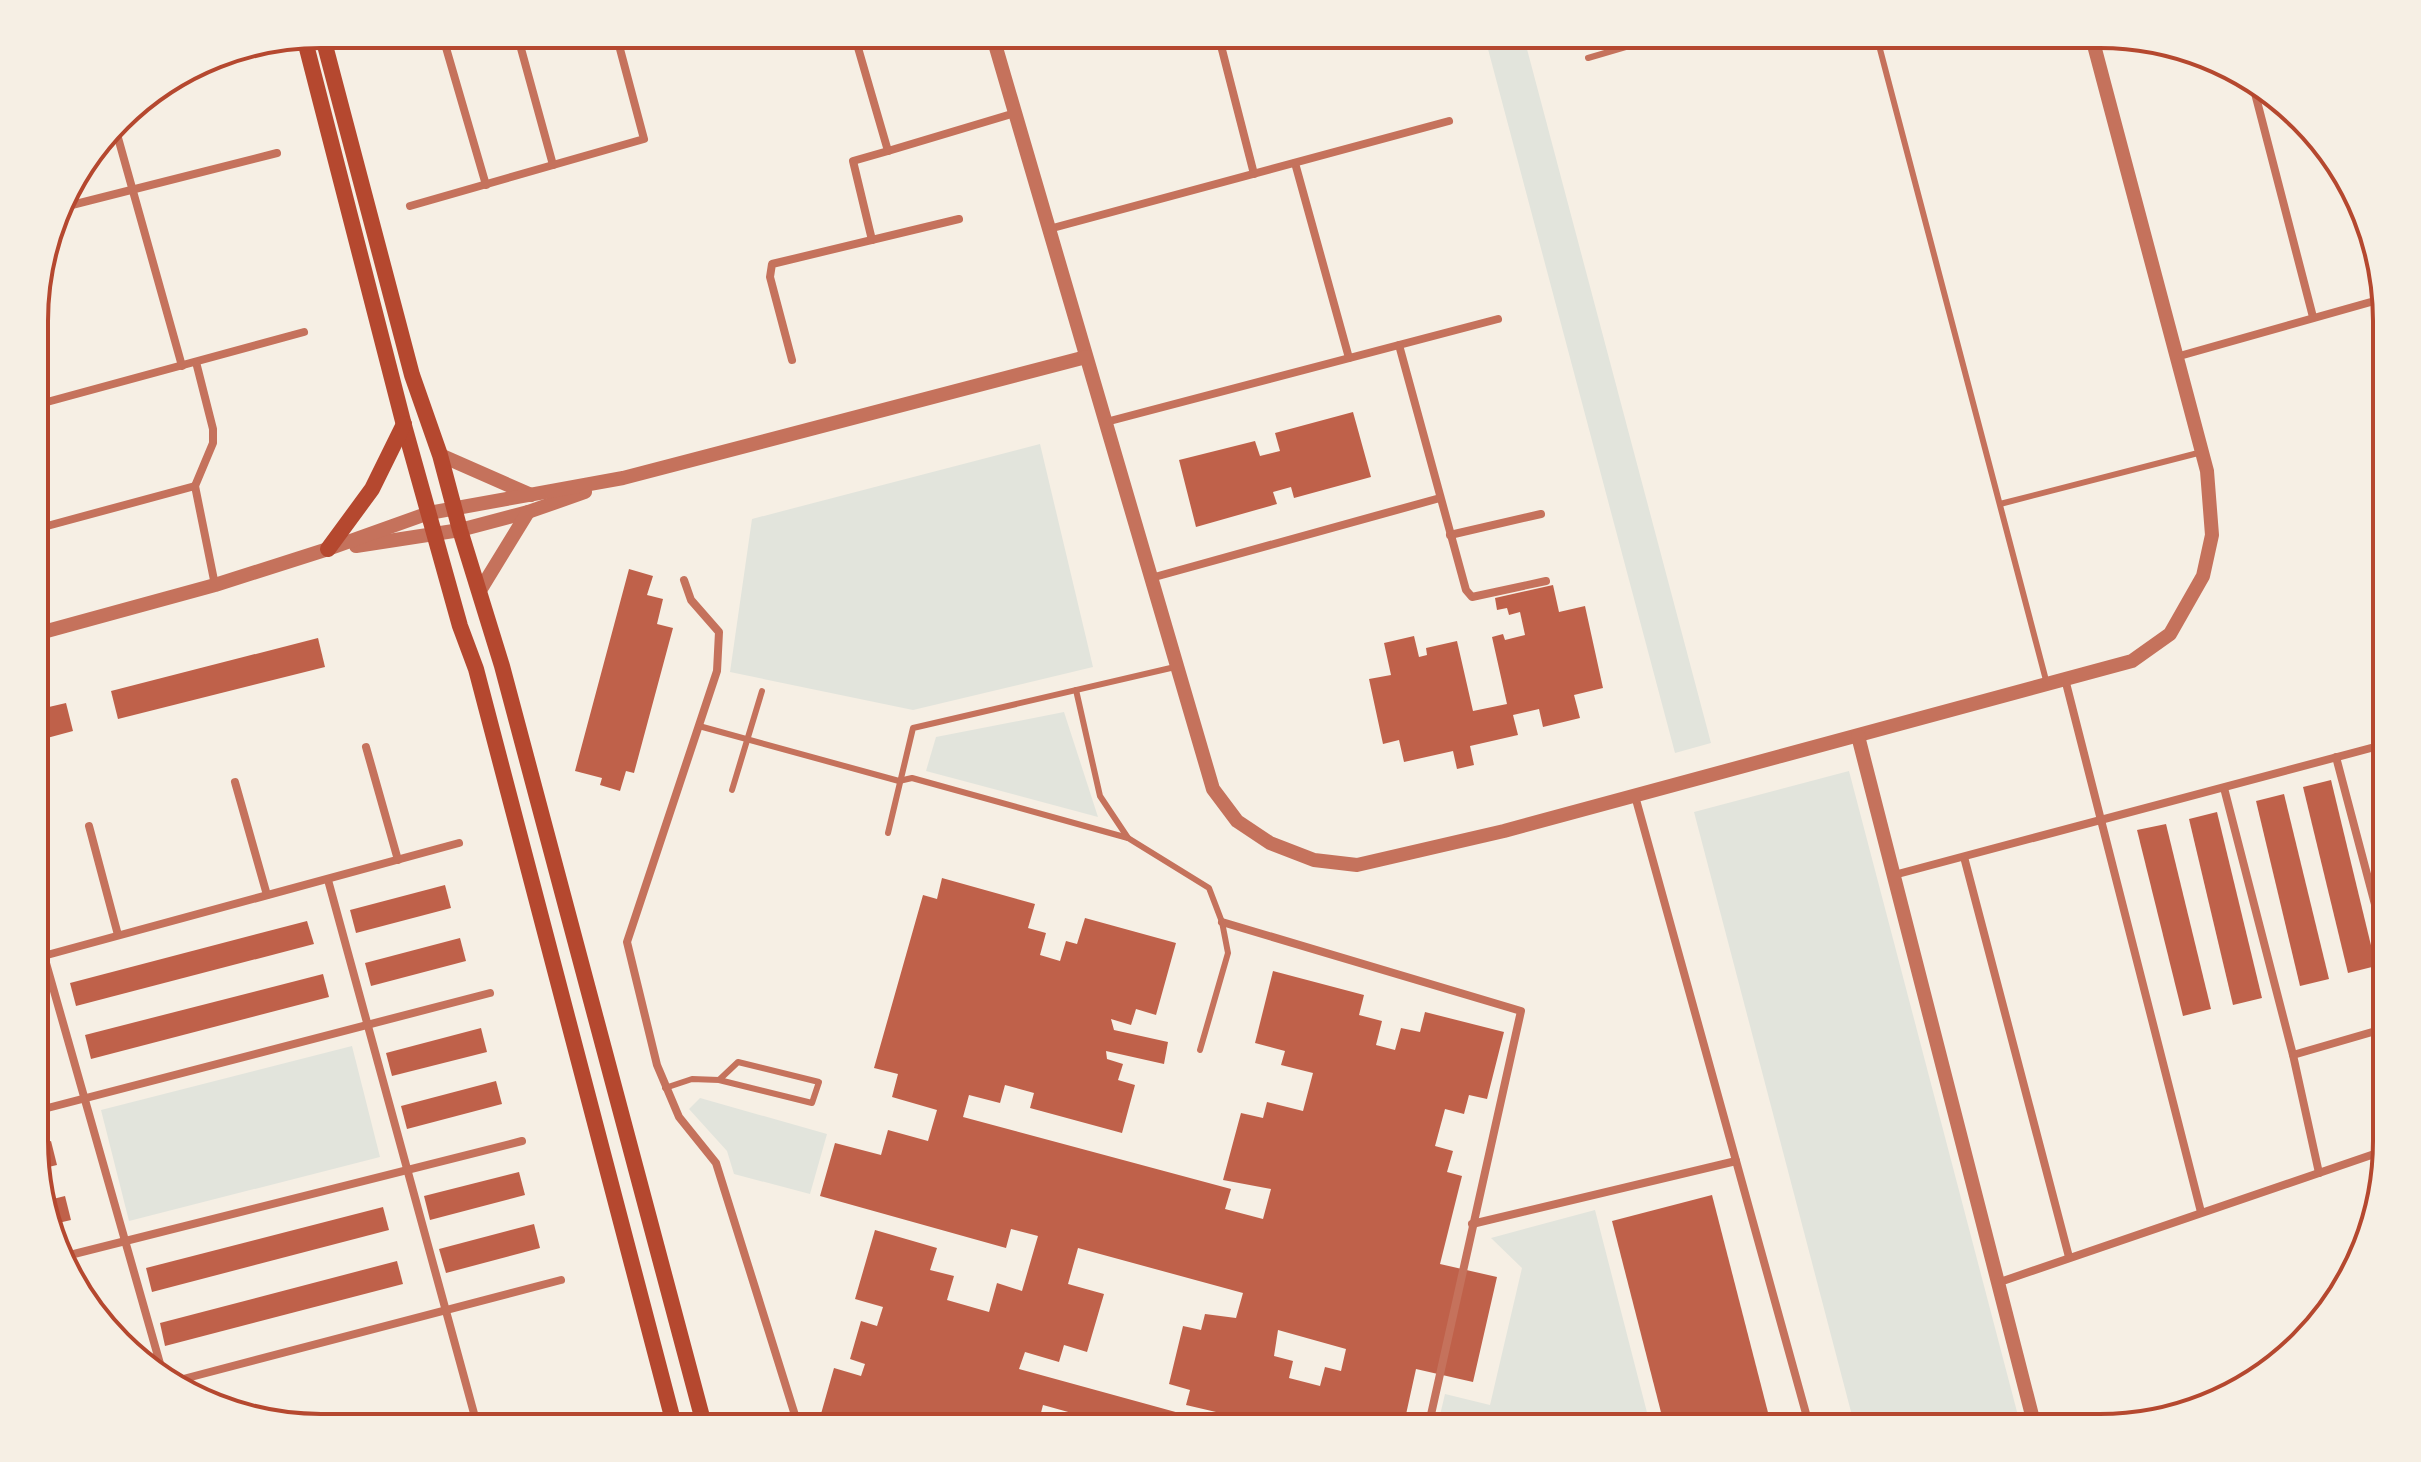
<svg xmlns="http://www.w3.org/2000/svg" width="2421" height="1462" font-family="'Sofia Sans Condensed',sans-serif">
	<style>
		.green { fill: #e2e4dc }
		.building { fill: #bf614a; fill-rule: evenodd }
		.lines { fill: none; stroke-linecap: round; stroke-linejoin: round }
		.service { stroke: #c5725c; stroke-width: 6 }
		.minor { stroke: #c5725c; stroke-width: 8 }
		.tertiary { stroke: #c5725c; stroke-width: 14 }
		.secondary { stroke: #b5482f; stroke-width: 16 }
		.rim { fill: none; stroke: #b5482f; stroke-width: 4 }
	</style>
	<rect width="100%" height="100%" fill="#f6efe4"/>
	<g class="green">
		<path d="M 1484,34 L 1523,34 L 1711,743 L 1675,753 Z"/>
		<path d="M 1040,444 L 1093,667 L 913,710 L 730,672 L 752,519 Z"/>
		<path d="M 1064,712 L 1098,817 L 926,771 L 936,737 Z"/>
		<path d="M 1849,771 L 2021,1427 L 1855,1427 L 1694,812 Z"/>
		<path d="M 352,1046 L 380,1157 L 129,1221 L 101,1110 Z"/>
		<path d="M 700,1098 L 827,1134 L 810,1194 L 734,1174 L 727,1151 L 689,1109 Z"/>
		<path d="M 1595,1210 L 1651,1428 L 1437,1428 L 1445,1394 L 1490,1405 L 1522,1268 L 1491,1238 Z"/>
	</g>
	<g class="building">
		<path d="M 1353,412 L 1371,477 L 1294,498 L 1291,487 L 1273,492 L 1277,504 L 1196,527 L 1179,460 L 1255,441 L 1260,456 L 1280,451 L 1275,433 Z"/>
		<path d="M 629,569 L 653,576 L 647,595 L 663,599 L 657,624 L 673,628 L 634,773 L 626,771 L 620,791 L 600,785 L 602,778 L 575,771 Z"/>
		<path d="M 1553,585 L 1559,612 L 1585,606 L 1603,688 L 1574,695 L 1580,718 L 1543,727 L 1539,709 L 1513,715 L 1518,735 L 1470,746 L 1474,765 L 1457,769 L 1453,751 L 1404,762 L 1399,740 L 1383,744 L 1369,679 L 1391,675 L 1384,643 L 1414,636 L 1419,657 L 1427,655 L 1426,648 L 1457,641 L 1473,711 L 1507,704 L 1492,637 L 1503,634 L 1505,640 L 1525,635 L 1520,612 L 1509,615 L 1507,608 L 1497,610 L 1495,598 Z"/>
		<path d="M 318,638 L 325,667 L 118,719 L 111,691 Z"/>
		<path d="M 66,703 L 73,731 L 36,741 L 36,710 Z"/>
		<path d="M 2331,780 L 2376,966 L 2348,973 L 2303,787 Z"/>
		<path d="M 2284,794 L 2329,979 L 2300,986 L 2256,801 Z"/>
		<path d="M 2217,812 L 2262,998 L 2233,1005 L 2189,819 Z"/>
		<path d="M 2166,824 L 2211,1009 L 2183,1016 L 2137,830 Z"/>
		<path d="M 942,878 L 1035,904 L 1028,928 L 1046,933 L 1040,955 L 1060,961 L 1066,941 L 1077,944 L 1085,918 L 1176,943 L 1156,1015 L 1136,1009 L 1131,1025 L 1111,1019 L 1114,1030 L 1168,1042 L 1164,1064 L 1106,1051 L 1107,1059 L 1123,1064 L 1118,1080 L 1135,1085 L 1122,1133 L 1030,1108 L 1034,1093 L 1005,1085 L 1000,1103 L 969,1095 L 963,1117 L 1231,1189 L 1225,1209 L 1263,1219 L 1271,1189 L 1223,1180 L 1241,1113 L 1263,1118 L 1267,1102 L 1303,1111 L 1313,1073 L 1281,1065 L 1285,1051 L 1255,1043 L 1273,971 L 1364,995 L 1359,1015 L 1382,1021 L 1376,1045 L 1395,1050 L 1401,1028 L 1420,1032 L 1425,1012 L 1504,1032 L 1487,1099 L 1469,1095 L 1464,1114 L 1445,1109 L 1435,1146 L 1453,1151 L 1447,1172 L 1462,1176 L 1440,1264 L 1497,1277 L 1473,1382 L 1416,1369 L 1403,1428 L 1126,1428 L 1043,1405 L 1037,1428 L 817,1428 L 834,1368 L 861,1376 L 865,1364 L 850,1359 L 861,1321 L 877,1326 L 883,1307 L 855,1299 L 875,1230 L 937,1248 L 930,1270 L 954,1276 L 947,1300 L 989,1312 L 997,1283 L 1022,1291 L 1038,1236 L 1011,1229 L 1006,1248 L 820,1196 L 835,1143 L 881,1155 L 888,1130 L 928,1141 L 937,1110 L 892,1097 L 898,1074 L 874,1068 L 923,895 L 937,899 ZM 1078,1248 L 1243,1293 L 1236,1318 L 1205,1314 L 1201,1330 L 1183,1326 L 1169,1384 L 1190,1390 L 1186,1405 L 1216,1412 L 1212,1422 L 1019,1369 L 1025,1352 L 1059,1362 L 1064,1345 L 1087,1352 L 1104,1294 L 1068,1284 ZM 1278,1330 L 1346,1349 L 1341,1371 L 1325,1367 L 1320,1386 L 1289,1378 L 1293,1361 L 1274,1356 Z"/>
		<path d="M 445,885 L 451,908 L 356,933 L 350,910 Z"/>
		<path d="M 307,921 L 314,944 L 76,1006 L 70,983 Z"/>
		<path d="M 460,938 L 466,961 L 371,986 L 365,963 Z"/>
		<path d="M 323,974 L 329,997 L 91,1059 L 85,1035 Z"/>
		<path d="M 481,1028 L 487,1052 L 392,1076 L 386,1053 Z"/>
		<path d="M 496,1081 L 502,1104 L 407,1129 L 401,1106 Z"/>
		<path d="M 51,1141 L 57,1165 L 36,1170 L 36,1145 Z"/>
		<path d="M 519,1172 L 525,1195 L 430,1220 L 424,1196 Z"/>
		<path d="M 1712,1195 L 1772,1428 L 1665,1428 L 1612,1221 Z"/>
		<path d="M 65,1196 L 71,1220 L 54,1224 L 45,1201 Z"/>
		<path d="M 383,1207 L 389,1230 L 152,1292 L 146,1268 Z"/>
		<path d="M 534,1224 L 540,1248 L 446,1273 L 439,1249 Z"/>
		<path d="M 397,1261 L 403,1284 L 165,1346 L 160,1323 Z"/>
		<path d="M 90,1286 L 96,1309 L 92,1310 L 82,1300 L 78,1289 Z"/>
	</g>
	<g class="lines">
		<g class="service">
			<path d="M 1876,34 L 2047,684"/>
			<path d="M 1588,58 L 1670,34"/>
			<path d="M 2000,504 L 2202,452"/>
			<path d="M 1076,690 L 1100,796 L 1128,838 L 1209,888 L 1222,922 L 1228,953 L 1200,1050"/>
			<path d="M 699,726 L 899,781 L 912,778 L 1128,838"/>
			<path d="M 732,790 L 762,691"/>
			<path d="M 888,833 L 913,728 L 1175,667"/>
			<path d="M 665,1088 L 692,1079 L 719,1080 L 812,1103 L 819,1082 L 738,1062 L 719,1080"/>
		</g>
		<g class="minor">
			<path d="M 442,34 L 486,185"/>
			<path d="M 517,34 L 553,165"/>
			<path d="M 854,34 L 888,151 L 1015,113"/>
			<path d="M 1218,34 L 1254,174"/>
			<path d="M 352,37 L 364,34"/>
			<path d="M 2251,78 L 2313,317"/>
			<path d="M 115,127 L 182,366"/>
			<path d="M 1295,163 L 1349,358"/>
			<path d="M 410,206 L 644,139 L 616,34"/>
			<path d="M 60,208 L 277,153"/>
			<path d="M 1049,229 L 1449,121"/>
			<path d="M 872,240 L 853,161 L 888,151"/>
			<path d="M 1399,345 L 1466,590 L 1472,597 L 1546,581"/>
			<path d="M 2176,357 L 2385,298"/>
			<path d="M 792,360 L 770,277 L 772,264 L 959,219"/>
			<path d="M 36,405 L 304,332"/>
			<path d="M 1106,422 L 1498,319"/>
			<path d="M 195,486 L 213,443 L 213,429 L 196,362"/>
			<path d="M 36,529 L 195,486 L 215,585"/>
			<path d="M 1450,535 L 1541,514"/>
			<path d="M 1151,578 L 1440,498"/>
			<path d="M 684,580 L 691,600 L 719,632 L 717,671 L 627,942 L 657,1065 L 679,1117 L 716,1163 L 799,1428"/>
			<path d="M 2065,679 L 2201,1212"/>
			<path d="M 366,747 L 398,860"/>
			<path d="M 2336,757 L 2386,946"/>
			<path d="M 235,782 L 267,895"/>
			<path d="M 2224,788 L 2293,1055 L 2319,1173"/>
			<path d="M 1635,796 L 1810,1428"/>
			<path d="M 89,826 L 118,935"/>
			<path d="M 1964,857 L 2069,1257"/>
			<path d="M 1894,875 L 2386,744"/>
			<path d="M 328,880 L 478,1428"/>
			<path d="M 1222,922 L 1521,1011 L 1428,1428"/>
			<path d="M 44,956 L 165,1381"/>
			<path d="M 36,958 L 459,843"/>
			<path d="M 2293,1055 L 2386,1028"/>
			<path d="M 36,1111 L 490,993"/>
			<path d="M 1472,1224 L 1736,1161"/>
			<path d="M 66,1256 L 522,1141"/>
			<path d="M 1997,1283 L 2386,1150"/>
			<path d="M 168,1383 L 561,1280"/>
			<path d="M 587,1428 L 605,1423"/>
		</g>
		<g class="tertiary">
			<path d="M 992,34 L 1213,789 L 1237,821 L 1270,843 L 1314,860 L 1357,865 L 1504,831 L 2132,661 L 2170,634 L 2203,576 L 2212,535 L 2207,471 L 2091,34"/>
			<path d="M 440,455 L 531,495"/>
			<path d="M 356,546 L 460,530 L 528,512 L 585,492"/>
			<path d="M 479,592 L 528,512"/>
			<path d="M 36,634 L 215,585 L 328,549 L 429,513 L 623,478 L 1086,357"/>
			<path d="M 1858,736 L 2035,1427"/>
		</g>
		<g class="secondary">
			<path d="M 322,34 L 412,375 L 440,455 L 460,530 L 502,666 L 705,1428"/>
			<path d="M 304,37 L 405,429 L 460,626 L 476,669 L 675,1428"/>
			<path d="M 328,549 L 372,489 L 404,424"/>
		</g>
	</g>
	<path d="M0 0H2421V1462H0ZM321 48H2100A273 273 0 0 1 2373 321V1141A273 273 0 0 1 2100 1414H321A273 273 0 0 1 48 1141V321A273 273 0 0 1 321 48Z" fill="#f6efe4" fill-rule="evenodd"/>
	<path class="rim" d="M321 48H2100A273 273 0 0 1 2373 321V1141A273 273 0 0 1 2100 1414H321A273 273 0 0 1 48 1141V321A273 273 0 0 1 321 48Z"/>
</svg>
